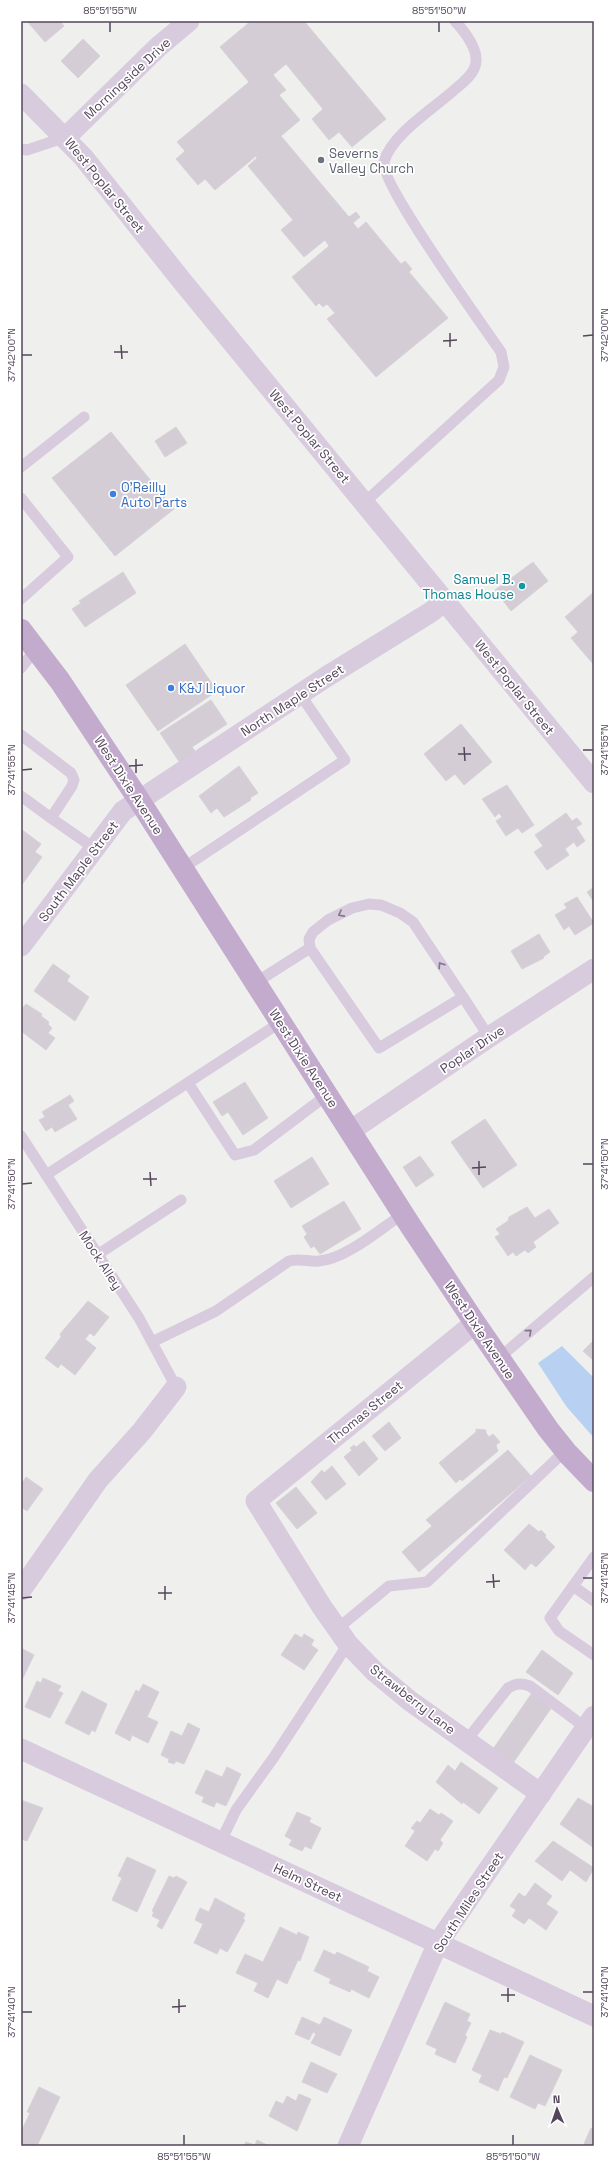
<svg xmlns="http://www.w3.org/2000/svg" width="615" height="2167" font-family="'Space Grotesk',sans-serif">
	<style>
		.green { fill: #b8d0f1 }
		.building { fill: #d4cdd5; stroke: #d8d1d9 }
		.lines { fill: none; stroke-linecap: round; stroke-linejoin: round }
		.lane { stroke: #d8cbde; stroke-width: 11 }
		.street { stroke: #d8cbde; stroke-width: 21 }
		.primary { stroke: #c3abce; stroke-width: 22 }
		.oneway { stroke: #827489 }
		.ticks { fill: none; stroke: #54455b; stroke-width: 1.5 }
		.worship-dot { fill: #6b7280; stroke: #fff; stroke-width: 1.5 }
		.shop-dot { fill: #3f7fe0; stroke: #fff; stroke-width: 1.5 }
		.culture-dot { fill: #0f9aa8; stroke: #fff; stroke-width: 1.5 }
		.labels { text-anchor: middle; stroke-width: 3.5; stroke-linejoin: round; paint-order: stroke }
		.street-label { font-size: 13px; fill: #54455b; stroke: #fff }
		.worship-label { font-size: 13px; fill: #5b616d; stroke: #fff; text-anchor: start }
		.shop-label { font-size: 13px; fill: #366cbe; stroke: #fff; text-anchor: start }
		.culture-label { font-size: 13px; fill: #0d838f; stroke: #fff; text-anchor: end }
		.neatline { fill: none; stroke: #54455b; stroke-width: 1.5 }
		.ticks-label { font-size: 10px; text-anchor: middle; fill: #54455b }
	</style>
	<rect width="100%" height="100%" fill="#eff0ed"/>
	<path class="green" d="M 562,1346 L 594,1378 L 594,1438 L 566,1406 L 538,1363 Z"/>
	<g class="building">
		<path d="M 27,21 L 60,21 L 64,26 L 45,42 Z"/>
		<path d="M 251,21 L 304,21 L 386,119 L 352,147 L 339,132 L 329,140 L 312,119 L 323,109 L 286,64 L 273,75 L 286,90 L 279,95 L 300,120 L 281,136 L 349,217 L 356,212 L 360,217 L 353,223 L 358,229 L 366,222 L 401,264 L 405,261 L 412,269 L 409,272 L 448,318 L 376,377 L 327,319 L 335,313 L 327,304 L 323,307 L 319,303 L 316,306 L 292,277 L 329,246 L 325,240 L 304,257 L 281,230 L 293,220 L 248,166 L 257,158 L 256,156 L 215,190 L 205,179 L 198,185 L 176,159 L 185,151 L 177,142 L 249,82 L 220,47 Z"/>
		<path d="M 83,39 L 100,56 L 78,78 L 61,61 Z"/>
		<path d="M 176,427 L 187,443 L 165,457 L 155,441 Z"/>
		<path d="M 111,432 L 174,509 L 115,556 L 52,478 Z"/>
		<path d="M 533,562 L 548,581 L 511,611 L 495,590 Z"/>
		<path d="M 123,572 L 136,593 L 85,627 L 72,609 L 81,603 L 79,601 Z"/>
		<path d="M 594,592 L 594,665 L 571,638 L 578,632 L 565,617 Z"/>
		<path d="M 185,644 L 217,691 L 158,731 L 126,685 Z"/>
		<path d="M 211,700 L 227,724 L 192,747 L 196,752 L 180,763 L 160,733 Z"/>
		<path d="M 461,724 L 492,762 L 464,785 L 455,774 L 446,781 L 424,754 Z"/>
		<path d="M 239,766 L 258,793 L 250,798 L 251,800 L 224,817 L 217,808 L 211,813 L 199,796 Z"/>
		<path d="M 507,785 L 534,825 L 522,833 L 518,828 L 506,836 L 496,821 L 502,817 L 499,813 L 495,817 L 482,799 Z"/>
		<path d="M 566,813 L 572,821 L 577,818 L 582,824 L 576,827 L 585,841 L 577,847 L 574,842 L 565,849 L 569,855 L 547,870 L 534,852 L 543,846 L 535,835 Z"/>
		<path d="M 21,829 L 41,844 L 35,852 L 42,857 L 21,886 Z"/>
		<path d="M 594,887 L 594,902 L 587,892 Z"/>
		<path d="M 577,897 L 594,923 L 575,935 L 569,926 L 564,930 L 555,915 L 567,908 L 564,904 Z"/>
		<path d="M 539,934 L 550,952 L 543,957 L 544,958 L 522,969 L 511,951 Z"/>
		<path d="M 53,964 L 70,976 L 67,981 L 89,997 L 75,1021 L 34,991 Z"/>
		<path d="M 26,1004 L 42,1014 L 41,1016 L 49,1022 L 48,1024 L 52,1028 L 48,1033 L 55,1038 L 46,1050 L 21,1031 L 21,1010 Z"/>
		<path d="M 245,1082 L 268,1118 L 243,1135 L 228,1112 L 222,1116 L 213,1102 Z"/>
		<path d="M 70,1095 L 74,1101 L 68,1105 L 77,1119 L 55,1132 L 52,1127 L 46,1131 L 39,1120 L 45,1117 L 42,1112 Z"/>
		<path d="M 485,1119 L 517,1165 L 483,1188 L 451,1142 Z"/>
		<path d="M 420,1156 L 434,1175 L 416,1187 L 403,1167 Z"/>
		<path d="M 312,1157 L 329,1184 L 291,1208 L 274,1181 Z"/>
		<path d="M 344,1201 L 361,1229 L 320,1254 L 314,1246 L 311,1248 L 304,1237 L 307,1234 L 302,1226 Z"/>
		<path d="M 527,1207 L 535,1218 L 549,1209 L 559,1223 L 533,1242 L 536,1247 L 528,1253 L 525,1250 L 516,1256 L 513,1252 L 508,1256 L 495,1237 L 500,1234 L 496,1229 L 508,1221 L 509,1217 Z"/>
		<path d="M 88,1301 L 109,1317 L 94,1336 L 90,1333 L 85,1339 L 96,1348 L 75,1375 L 61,1364 L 58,1368 L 45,1358 L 61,1337 L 60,1334 Z"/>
		<path d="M 594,1340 L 594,1361 L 583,1351 Z"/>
		<path d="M 389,1422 L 401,1438 L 385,1451 L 372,1436 Z"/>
		<path d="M 476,1429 L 486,1430 L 486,1433 L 489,1437 L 493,1434 L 500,1442 L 496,1445 L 498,1451 L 462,1481 L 460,1479 L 456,1483 L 439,1463 L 476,1432 Z"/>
		<path d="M 364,1441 L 378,1459 L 359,1476 L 344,1457 L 352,1450 L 350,1448 L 354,1445 L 356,1447 Z"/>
		<path d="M 508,1450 L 531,1476 L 419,1572 L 402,1552 L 432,1526 L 426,1520 Z"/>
		<path d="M 332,1466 L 346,1484 L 326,1500 L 311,1482 L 322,1470 L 324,1473 Z"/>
		<path d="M 26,1477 L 43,1489 L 27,1511 L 21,1507 L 21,1480 L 23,1482 Z"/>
		<path d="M 296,1487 L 317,1513 L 297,1529 L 276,1503 Z"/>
		<path d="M 529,1524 L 539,1532 L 541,1530 L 546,1535 L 545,1537 L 555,1547 L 536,1567 L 531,1563 L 525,1570 L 504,1550 Z"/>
		<path d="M 295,1634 L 302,1638 L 304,1634 L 314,1640 L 311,1645 L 318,1650 L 304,1670 L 281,1655 Z"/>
		<path d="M 21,1648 L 34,1655 L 21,1682 Z"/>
		<path d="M 542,1650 L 573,1673 L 558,1695 L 526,1672 Z"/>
		<path d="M 43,1678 L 61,1686 L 58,1691 L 63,1693 L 50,1718 L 25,1707 L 37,1681 L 41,1683 Z"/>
		<path d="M 143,1684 L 159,1692 L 147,1717 L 158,1722 L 148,1743 L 132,1735 L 130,1741 L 115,1733 L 136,1690 L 139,1692 Z"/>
		<path d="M 82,1691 L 107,1704 L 95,1732 L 92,1730 L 89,1735 L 65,1723 Z"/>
		<path d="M 532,1693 L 552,1707 L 513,1763 L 493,1749 Z"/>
		<path d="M 188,1723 L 200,1729 L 184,1764 L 176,1761 L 174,1764 L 168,1762 L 169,1759 L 161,1755 L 171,1731 L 182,1736 Z"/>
		<path d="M 461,1762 L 498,1788 L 479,1814 L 463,1802 L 462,1804 L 436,1782 L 448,1765 L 455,1771 Z"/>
		<path d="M 227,1767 L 241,1774 L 226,1806 L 216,1802 L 214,1807 L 202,1802 L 204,1797 L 195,1793 L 206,1770 L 222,1777 Z"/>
		<path d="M 578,1798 L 594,1807 L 594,1848 L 560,1824 Z"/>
		<path d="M 21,1800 L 43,1808 L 27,1841 L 21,1839 Z"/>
		<path d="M 430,1809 L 439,1815 L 441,1813 L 453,1821 L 440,1840 L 443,1843 L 438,1851 L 435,1849 L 427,1861 L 405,1846 L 415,1831 L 411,1828 L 417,1821 L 420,1823 Z"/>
		<path d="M 297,1812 L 311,1818 L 309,1822 L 321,1828 L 311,1849 L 305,1846 L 302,1851 L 289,1845 L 292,1840 L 285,1836 Z"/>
		<path d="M 553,1841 L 594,1868 L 586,1882 L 570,1870 L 562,1881 L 535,1861 Z"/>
		<path d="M 127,1857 L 156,1870 L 137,1912 L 112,1900 L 122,1878 L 118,1876 Z"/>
		<path d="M 169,1876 L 174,1878 L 176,1876 L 187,1882 L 162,1929 L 157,1926 L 160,1920 L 152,1916 L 154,1912 L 152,1911 Z"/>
		<path d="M 535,1883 L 552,1896 L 546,1904 L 558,1912 L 546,1930 L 529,1918 L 524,1924 L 512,1916 L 516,1910 L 510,1906 L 519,1893 L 525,1897 Z"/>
		<path d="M 215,1898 L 245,1914 L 243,1919 L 245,1920 L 229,1949 L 227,1952 L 220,1948 L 217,1954 L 194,1943 L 203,1924 L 195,1920 L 200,1908 L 209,1912 Z"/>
		<path d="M 280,1927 L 297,1935 L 298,1932 L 309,1937 L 300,1961 L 298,1960 L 287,1984 L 277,1979 L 268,1998 L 254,1991 L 258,1983 L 236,1973 L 245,1954 L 263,1962 Z"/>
		<path d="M 324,1950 L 335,1955 L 337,1952 L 369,1967 L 367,1971 L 379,1977 L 369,1998 L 351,1989 L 350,1992 L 329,1983 L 331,1979 L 314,1971 Z"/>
		<path d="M 445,2002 L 470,2014 L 467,2021 L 471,2023 L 465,2035 L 467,2037 L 455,2063 L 435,2054 L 437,2049 L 426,2044 Z"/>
		<path d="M 302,2017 L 320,2025 L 324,2017 L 352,2030 L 340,2056 L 311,2043 L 316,2034 L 313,2032 L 309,2040 L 295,2034 Z"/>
		<path d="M 490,2030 L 501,2034 L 502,2032 L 524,2042 L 507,2078 L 504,2077 L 498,2091 L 479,2082 L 482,2075 L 472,2070 Z"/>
		<path d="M 530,2055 L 562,2070 L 545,2106 L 538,2103 L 535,2109 L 510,2097 Z"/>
		<path d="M 311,2062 L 337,2074 L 327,2093 L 302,2082 Z"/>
		<path d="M 39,2087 L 60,2097 L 37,2146 L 21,2146 L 21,2132 L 30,2113 L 27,2112 Z"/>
		<path d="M 299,2094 L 311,2099 L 297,2131 L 269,2116 L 276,2101 L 283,2104 L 287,2096 L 296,2101 Z"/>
		<path d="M 591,2128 L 594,2129 L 594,2146 L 583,2146 Z"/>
		<path d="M 257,2140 L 269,2146 L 244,2146 L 246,2142 L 255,2145 Z"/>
	</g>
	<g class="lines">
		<g class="lane">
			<path d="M 21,149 L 27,150 L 66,137"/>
			<path d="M 21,467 L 84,417"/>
			<path d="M 21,498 L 68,557 L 21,599"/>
			<path d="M 365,502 L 499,380 L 504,367 L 501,352 C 484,327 379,182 384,162 C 391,135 433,109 453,91 C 460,85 470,78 474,69 C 482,53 465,32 455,21"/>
			<path d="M 21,668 L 35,650"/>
			<path d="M 21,735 L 71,773 L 74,780 L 72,786 L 51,818 L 94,848"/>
			<path d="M 21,796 L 51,818"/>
			<path d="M 183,868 L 345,760 L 300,694"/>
			<path d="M 310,948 L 309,939 L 313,932 L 328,920 L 352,908 L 369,904 L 381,905 L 400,913 L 413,922 L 463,997"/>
			<path d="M 255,983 L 310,948 L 379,1048 L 463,997 L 489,1037"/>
			<path d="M 188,1083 L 235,1155 L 254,1150 L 327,1095"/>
			<path d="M 21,1136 L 139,1318 L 176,1387"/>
			<path d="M 46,1175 L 281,1022"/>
			<path d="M 97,1255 L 181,1200"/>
			<path d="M 152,1342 L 216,1311 L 289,1261 C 300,1258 309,1262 319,1261 C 346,1259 380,1229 403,1214"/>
			<path d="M 499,1358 L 594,1277"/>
			<path d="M 594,1557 L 550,1618 L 559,1631 L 594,1655"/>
			<path d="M 573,1586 L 594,1601"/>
			<path d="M 337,1629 L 389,1586 L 427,1582 L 566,1450"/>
			<path d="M 466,1741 L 508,1688 C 516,1683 521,1683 530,1686 L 586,1728"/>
			<path d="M 221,1841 L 236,1810 L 274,1757 L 348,1644"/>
		</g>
		<g class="street">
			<path d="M 21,94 L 84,158 L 182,281 L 594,783"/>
			<path d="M 66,137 L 158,47 L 189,21"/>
			<path d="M 21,946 L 123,811 L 326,677 L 431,612 L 445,601"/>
			<path d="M 350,1131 L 489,1037 L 594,969"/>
			<path d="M 475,1323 L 256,1501 L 322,1607 L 348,1644 L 375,1672 L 410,1701 L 541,1794"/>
			<path d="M 21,1590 L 98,1480 L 142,1431 L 176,1387"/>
			<path d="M 21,1749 L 594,2016"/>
			<path d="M 348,2146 L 438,1943 L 594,1716"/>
		</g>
		<path class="primary" d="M 21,630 L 60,681 L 139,800 L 410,1225 L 475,1323 L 548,1429 L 568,1454 L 594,1481"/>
	</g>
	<defs><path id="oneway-chevron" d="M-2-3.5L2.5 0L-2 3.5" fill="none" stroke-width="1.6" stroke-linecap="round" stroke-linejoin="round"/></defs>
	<g class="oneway">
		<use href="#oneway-chevron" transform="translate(341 914) rotate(152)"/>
		<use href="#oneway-chevron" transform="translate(441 965) rotate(-123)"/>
		<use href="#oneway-chevron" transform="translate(529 1332) rotate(-40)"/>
	</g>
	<path class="ticks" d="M 110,22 L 110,32M 439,22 L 439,32M 450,333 L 450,347M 583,336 L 593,335M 443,341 L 457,340M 121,345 L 122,359M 114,352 L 128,352M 22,355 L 32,355M 464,747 L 465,761M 583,750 L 593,750M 458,754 L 471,754M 136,759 L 136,773M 129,766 L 143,765M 22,770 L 32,769M 479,1161 L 479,1175M 583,1164 L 593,1164M 472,1168 L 486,1167M 150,1172 L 151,1186M 143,1179 L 157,1179M 22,1184 L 32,1183M 493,1574 L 494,1588M 583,1578 L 593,1578M 486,1582 L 500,1581M 165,1586 L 165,1600M 158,1593 L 172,1593M 22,1598 L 32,1597M 508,1988 L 508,2002M 583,1992 L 593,1992M 501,1995 L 515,1995M 179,1999 L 179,2013M 172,2007 L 186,2006M 22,2012 L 32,2012M 184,2135 L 184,2145M 513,2135 L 513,2145"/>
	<circle class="worship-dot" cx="321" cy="160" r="4"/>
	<g class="shop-dot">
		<circle cx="113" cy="494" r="4"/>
		<circle cx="171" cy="688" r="4"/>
	</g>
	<circle class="culture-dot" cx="522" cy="586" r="4"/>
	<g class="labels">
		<g class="street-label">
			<text transform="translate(127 78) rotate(-43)" y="5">Morningside Drive</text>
			<text transform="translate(105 185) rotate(51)" y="5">West Poplar Street</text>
			<text transform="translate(310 436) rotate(50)" y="5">West Poplar Street</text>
			<text transform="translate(515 687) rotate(51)" y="5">West Poplar Street</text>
			<text transform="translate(292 700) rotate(-33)" y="5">North Maple Street</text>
			<text transform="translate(129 785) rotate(57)" y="5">West Dixie Avenue</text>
			<text transform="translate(78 871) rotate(-53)" y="5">South Maple Street</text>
			<text transform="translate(472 1049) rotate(-34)" y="5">Poplar Drive</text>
			<text transform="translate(304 1058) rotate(57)" y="5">West Dixie Avenue</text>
			<text transform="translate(101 1260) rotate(57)" y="5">Mock Alley</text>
			<text transform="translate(480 1330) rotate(56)" y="5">West Dixie Avenue</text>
			<text transform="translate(365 1412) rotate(-39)" y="5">Thomas Street</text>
			<text transform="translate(413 1699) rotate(38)" y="5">Strawberry Lane</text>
			<text transform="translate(308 1882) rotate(25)" y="5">Helm Street</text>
			<text transform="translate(468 1902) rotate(-57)" y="5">South Miles Street</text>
		</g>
		<g class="worship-label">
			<text x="329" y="158">Severns<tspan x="329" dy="15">Valley Church</tspan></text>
		</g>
		<g class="shop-label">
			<text x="121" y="492">O'Reilly<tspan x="121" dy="15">Auto Parts</tspan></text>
			<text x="179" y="693">K&amp;J Liquor</text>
		</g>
		<g class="culture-label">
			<text x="514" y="584">Samuel B.<tspan x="514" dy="15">Thomas House</tspan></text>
		</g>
	</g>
	<rect width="615" height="2167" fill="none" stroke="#ffffff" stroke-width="44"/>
	<g transform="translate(557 2109) rotate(358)" stroke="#ffffff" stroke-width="3" paint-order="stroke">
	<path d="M0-3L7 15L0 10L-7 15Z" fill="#54455b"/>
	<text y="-6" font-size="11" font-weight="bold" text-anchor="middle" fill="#54455b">N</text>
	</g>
	<rect x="22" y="22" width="571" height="2123" class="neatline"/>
	<g class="ticks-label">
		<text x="110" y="14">85°51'55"W</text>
		<text x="439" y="14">85°51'50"W</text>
		<text transform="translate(604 335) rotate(-90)" y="4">37°42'00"N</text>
		<text transform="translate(11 355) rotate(-90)" y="4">37°42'00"N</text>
		<text transform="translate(604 750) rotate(-90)" y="4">37°41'55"N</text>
		<text transform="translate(11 770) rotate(-90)" y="4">37°41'55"N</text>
		<text transform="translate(604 1164) rotate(-90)" y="4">37°41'50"N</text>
		<text transform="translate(11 1184) rotate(-90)" y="4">37°41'50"N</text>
		<text transform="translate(604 1578) rotate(-90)" y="4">37°41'45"N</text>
		<text transform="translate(11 1598) rotate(-90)" y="4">37°41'45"N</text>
		<text transform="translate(604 1992) rotate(-90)" y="4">37°41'40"N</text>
		<text transform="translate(11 2012) rotate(-90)" y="4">37°41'40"N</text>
		<text x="184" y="2160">85°51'55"W</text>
		<text x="513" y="2160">85°51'50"W</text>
	</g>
</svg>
